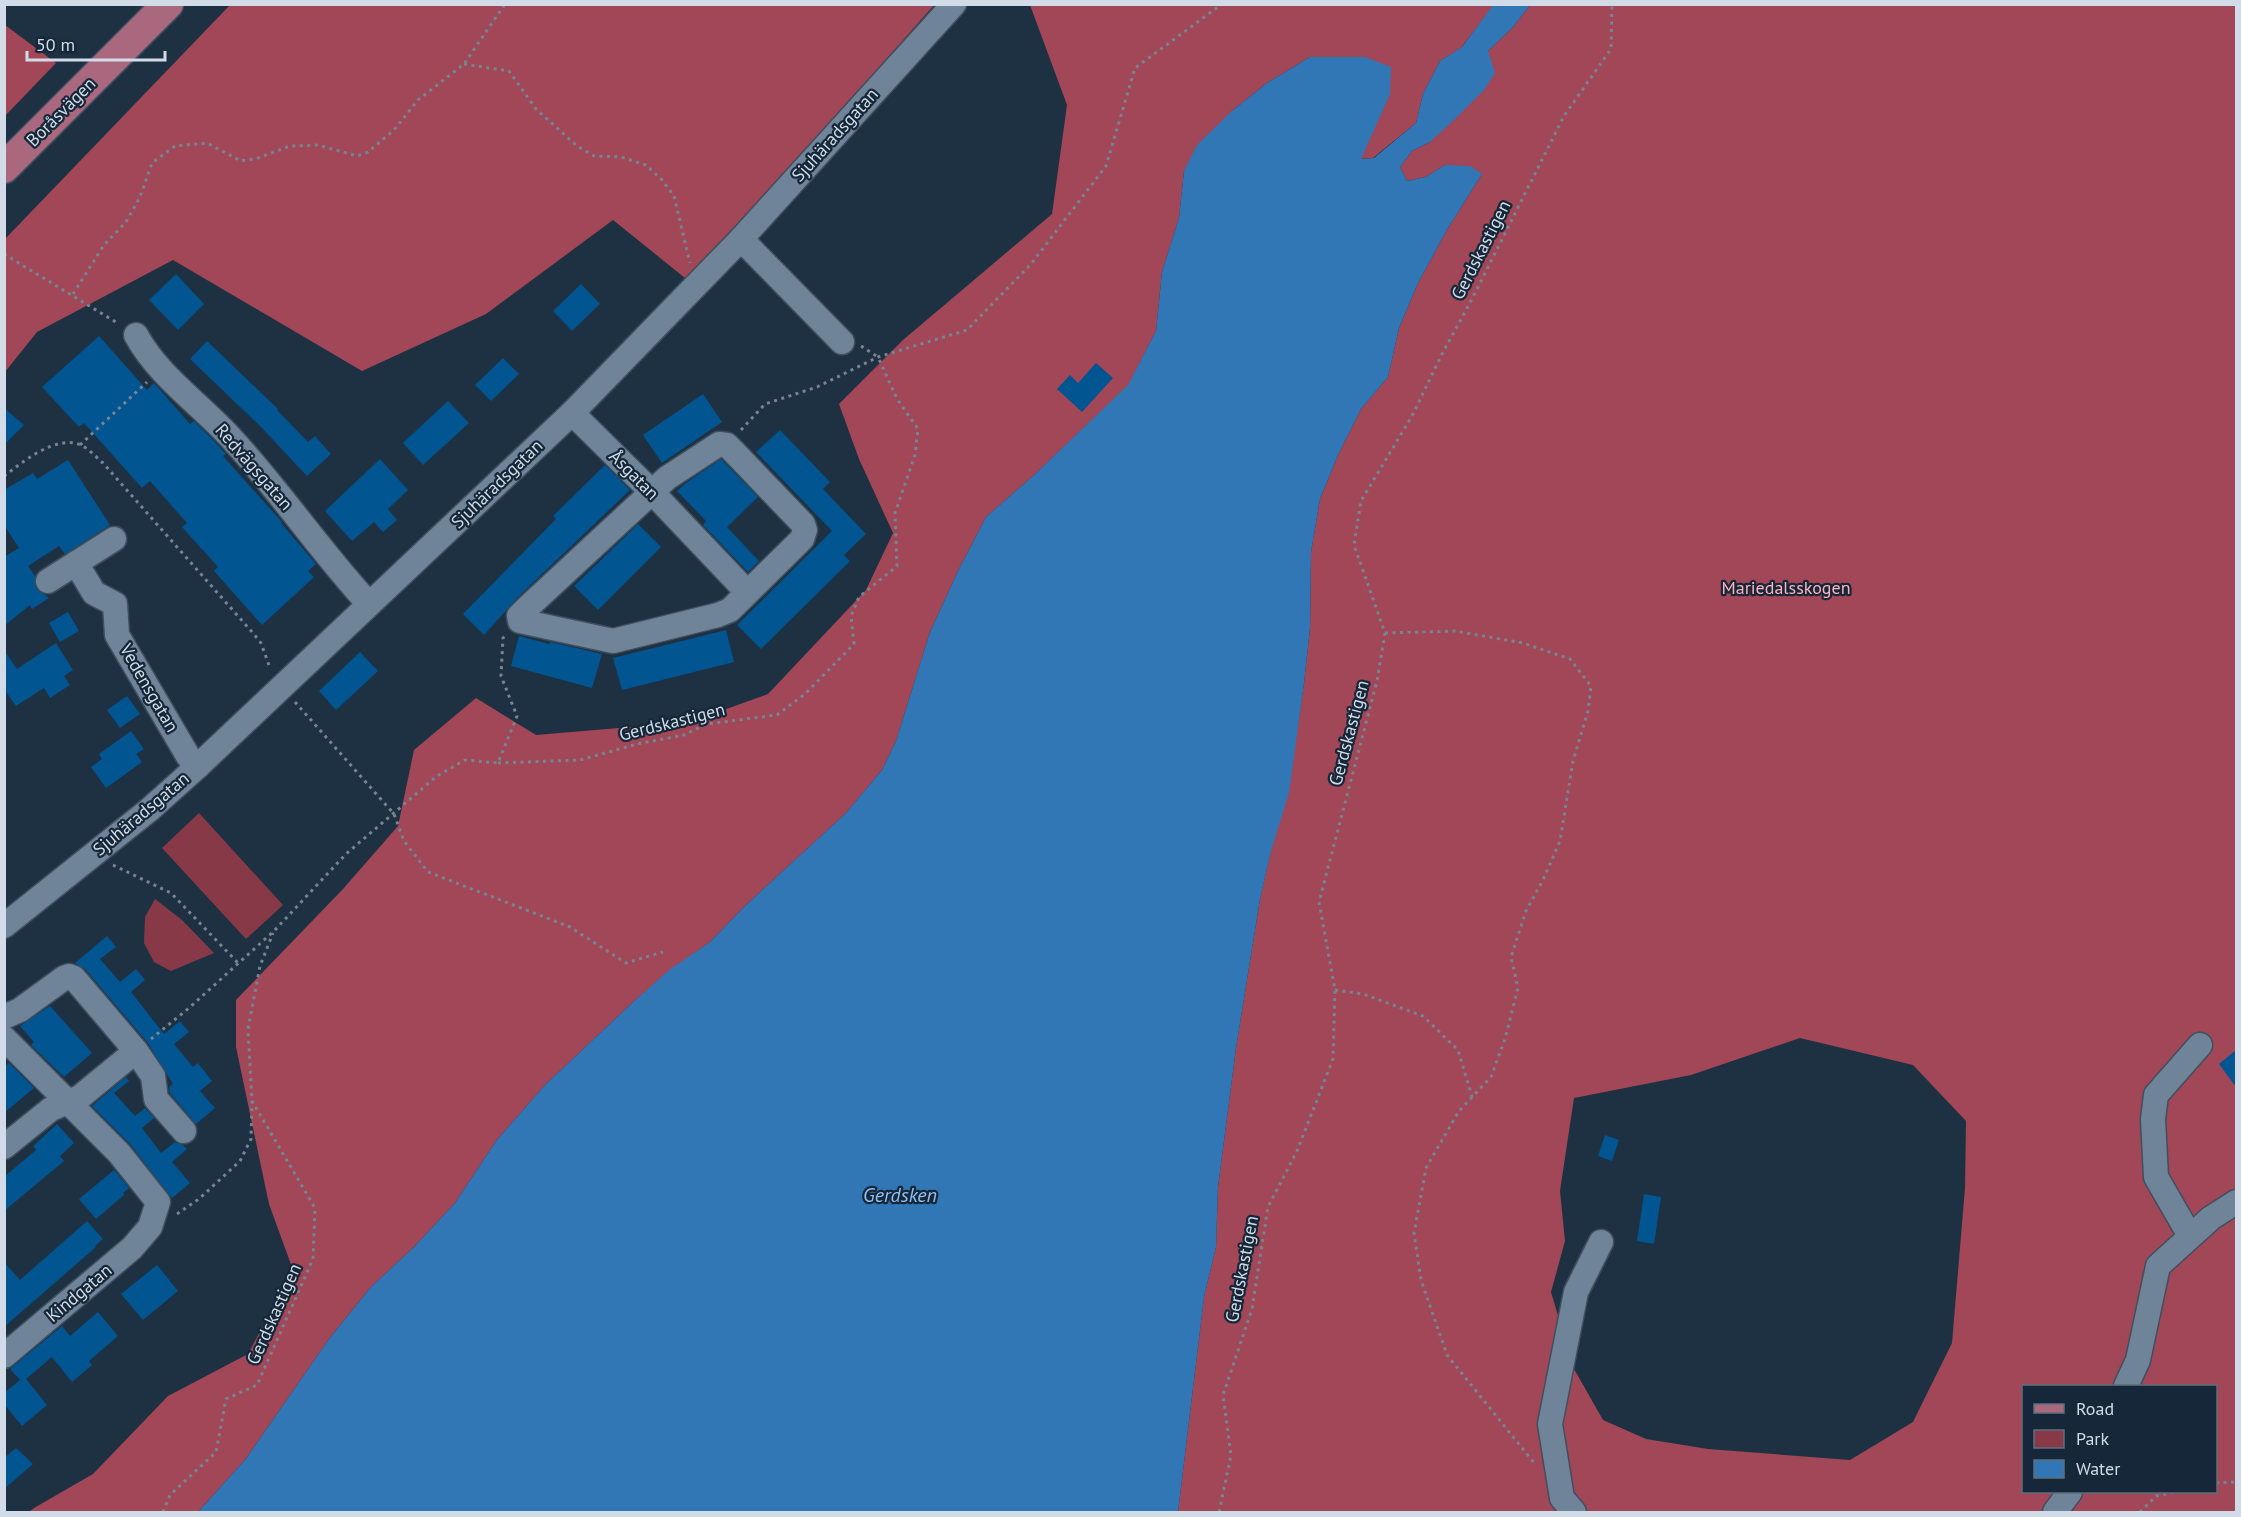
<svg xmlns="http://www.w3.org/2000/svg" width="2241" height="1517" font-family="'PT Sans',sans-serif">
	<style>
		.green { fill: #873947 }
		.forest { fill: #a14757; fill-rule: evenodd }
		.water { fill: #3177b6 }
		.building { fill: #015591 }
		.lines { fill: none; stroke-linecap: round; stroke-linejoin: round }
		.minor-casing { stroke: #404f5e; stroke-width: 27 }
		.major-casing { stroke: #404f5e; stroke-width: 33 }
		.path { stroke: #768593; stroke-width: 3; stroke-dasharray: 3 4.5; stroke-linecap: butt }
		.minor { stroke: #6f8499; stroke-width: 24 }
		.major { stroke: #aa687f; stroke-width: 30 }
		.labels { text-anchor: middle; stroke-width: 4.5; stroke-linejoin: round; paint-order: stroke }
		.street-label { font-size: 18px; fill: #d1dce8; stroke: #152738 }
		.park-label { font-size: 18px; fill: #feb2bb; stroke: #152738 }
		.water-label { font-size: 20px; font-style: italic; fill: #90c3f5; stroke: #152738 }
	</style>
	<rect width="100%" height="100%" fill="#1e3142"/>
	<g class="green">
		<path d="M 199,813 L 283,905 L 246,939 L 162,848 Z"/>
		<path d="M 155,899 L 182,920 L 214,953 L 171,971 L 154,962 L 144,943 L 145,917 Z"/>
	</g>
	<g class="forest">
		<path d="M 230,5 L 934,5 L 733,234 L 704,265 L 685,278 L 613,220 L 486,314 L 362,371 L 173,260 L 37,332 L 5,372 L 5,239 Z"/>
		<path d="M 1030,5 L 1494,5 L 1461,48 L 1440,61 L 1423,94 L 1416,123 L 1373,158 L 1360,159 L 1310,57 L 1267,83 L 1232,111 L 1184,171 L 1179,218 L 1162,272 L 1156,331 L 1128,386 L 1033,476 L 986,517 L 959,569 L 930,632 L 896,741 L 882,770 L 846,813 L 746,905 L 710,942 L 669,971 L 631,1004 L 545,1085 L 496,1141 L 455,1203 L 414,1247 L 371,1287 L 329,1339 L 245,1460 L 198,1512 L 29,1512 L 34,1508 L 93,1474 L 168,1396 L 248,1354 L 293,1270 L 269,1204 L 236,1047 L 236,1000 L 343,889 L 398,826 L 414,750 L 476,698 L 536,735 L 690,722 L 768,694 L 866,590 L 893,533 L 859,459 L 839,404 L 903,340 L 1052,214 L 1067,105 Z"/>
		<path d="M 1530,5 L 2236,5 L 2236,1512 L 1178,1512 L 1204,1297 L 1216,1247 L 1218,1187 L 1236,1048 L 1260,899 L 1296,736 L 1304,683 L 1310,628 L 1311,552 L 1320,499 L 1338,455 L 1361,409 L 1388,377 L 1399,328 L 1418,283 L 1448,228 L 1482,174 L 1445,165 L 1426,177 L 1407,181 L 1400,167 L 1412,151 L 1430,142 L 1488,51 L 1513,27 ZM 1800,1038 L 1913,1065 L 1966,1121 L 1965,1188 L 1952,1343 L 1913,1422 L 1850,1460 L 1708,1449 L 1646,1439 L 1603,1420 L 1574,1369 L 1551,1292 L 1565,1241 L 1560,1191 L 1574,1098 L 1691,1075 ZM 2024,1386 L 2216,1386 L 2216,1492 L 2024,1492 Z"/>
		<path d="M 5,25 L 56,63 L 5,116 Z"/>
	</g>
	<path class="water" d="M 1494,4 L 1530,5 L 1513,27 L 1488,51 L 1495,73 L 1484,90 L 1456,118 L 1430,142 L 1412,151 L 1400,167 L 1407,181 L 1426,177 L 1445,165 L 1470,166 L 1482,174 L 1448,228 L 1418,283 L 1399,328 L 1388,377 L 1361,409 L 1338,455 L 1320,499 L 1311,552 L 1310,628 L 1304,683 L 1289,793 L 1271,851 L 1260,899 L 1236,1048 L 1218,1187 L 1216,1247 L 1204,1297 L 1178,1512 L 198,1512 L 245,1460 L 329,1339 L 371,1287 L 414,1247 L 455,1203 L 496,1141 L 545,1085 L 631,1004 L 669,970 L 710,942 L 746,905 L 846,813 L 882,770 L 896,741 L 930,632 L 959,569 L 986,517 L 1033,476 L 1128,385 L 1156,331 L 1162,272 L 1179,218 L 1184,171 L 1197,145 L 1232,111 L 1267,83 L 1310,57 L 1365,57 L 1391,67 L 1390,94 L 1361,159 L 1374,158 L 1416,123 L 1423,94 L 1440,61 L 1462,47 Z"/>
	<g class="building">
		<path d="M 176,274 L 204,304 L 178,330 L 149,300 Z"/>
		<path d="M 581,284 L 600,304 L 572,331 L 553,311 Z"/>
		<path d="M 99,336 L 147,390 L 154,383 L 190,424 L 194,421 L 214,441 L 226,454 L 223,456 L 282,522 L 281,523 L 316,564 L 308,571 L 314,577 L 262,625 L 214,571 L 218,567 L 182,527 L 187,523 L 150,481 L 142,488 L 84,423 L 79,427 L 42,387 Z"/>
		<path d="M 207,341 L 278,409 L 277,410 L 308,442 L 315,436 L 331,454 L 307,476 L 261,427 L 190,359 Z"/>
		<path d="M 503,358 L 519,374 L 491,401 L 475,385 Z"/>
		<path d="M 1096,363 L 1113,378 L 1082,412 L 1057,389 L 1070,375 L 1078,383 Z"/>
		<path d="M 703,394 L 722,422 L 662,463 L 643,435 Z"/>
		<path d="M 448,401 L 469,423 L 423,465 L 403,443 Z"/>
		<path d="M 4,408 L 24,425 L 4,445 Z"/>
		<path d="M 780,430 L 830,482 L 823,489 L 866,534 L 844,555 L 850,561 L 761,649 L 737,625 L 832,531 L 756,452 Z"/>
		<path d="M 380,459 L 408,490 L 388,509 L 397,520 L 383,532 L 374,522 L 352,541 L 325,511 Z"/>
		<path d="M 721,459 L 758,497 L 727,527 L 759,561 L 748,572 L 703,525 L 706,521 L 677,491 L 686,483 Z"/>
		<path d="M 68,460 L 110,525 L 65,554 L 59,546 L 28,566 L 35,576 L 36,588 L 49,598 L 32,609 L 30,605 L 4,626 L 4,557 L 19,548 L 4,525 L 4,490 L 33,473 L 37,479 Z"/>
		<path d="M 605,465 L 630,490 L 518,597 L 484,635 L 463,614 L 556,519 L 553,516 Z"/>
		<path d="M 638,524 L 661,547 L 598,610 L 574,586 Z"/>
		<path d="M 68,612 L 79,631 L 60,642 L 49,623 Z"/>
		<path d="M 726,630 L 734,662 L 622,690 L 613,658 Z"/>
		<path d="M 519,636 L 549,644 L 550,642 L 602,654 L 592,688 L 511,666 Z"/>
		<path d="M 56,643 L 73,670 L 64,676 L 70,685 L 50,698 L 44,688 L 16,706 L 4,689 L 4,650 L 17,669 Z"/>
		<path d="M 360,652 L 378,671 L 336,710 L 319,691 Z"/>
		<path d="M 127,696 L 140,714 L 120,728 L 107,710 Z"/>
		<path d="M 131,731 L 144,749 L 136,754 L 142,762 L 106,788 L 91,767 L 102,759 L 99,754 Z"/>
		<path d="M 107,936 L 116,947 L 100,959 L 120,982 L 136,969 L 145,980 L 131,992 L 164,1034 L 180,1021 L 189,1032 L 174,1044 L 193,1067 L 198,1063 L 212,1081 L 200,1091 L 215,1108 L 196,1124 L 170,1093 L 169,1087 L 173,1084 L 148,1043 L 85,969 L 75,963 Z"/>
		<path d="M 50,1006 L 92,1053 L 64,1077 L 31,1045 L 34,1042 L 20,1026 Z"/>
		<path d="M 2236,1050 L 2236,1087 L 2219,1064 Z"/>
		<path d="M 9,1063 L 34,1088 L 4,1113 L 4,1067 Z"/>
		<path d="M 126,1077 L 129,1081 L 114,1093 L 135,1116 L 145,1108 L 154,1118 L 142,1128 L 161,1153 L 175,1142 L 183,1145 L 187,1149 L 172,1162 L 190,1183 L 172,1198 L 130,1144 L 92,1106 Z"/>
		<path d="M 57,1124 L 74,1143 L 60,1156 L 64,1161 L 4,1211 L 4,1177 L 36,1150 L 33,1146 Z"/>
		<path d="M 1605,1135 L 1619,1140 L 1612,1161 L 1598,1156 Z"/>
		<path d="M 114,1170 L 129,1188 L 123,1193 L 124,1195 L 96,1219 L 79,1199 Z"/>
		<path d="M 1644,1194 L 1661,1197 L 1654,1244 L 1637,1241 Z"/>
		<path d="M 87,1221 L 103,1239 L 95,1246 L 96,1247 L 4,1327 L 4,1262 L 20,1280 Z"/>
		<path d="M 157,1265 L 178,1291 L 143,1320 L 121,1294 Z"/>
		<path d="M 98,1312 L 118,1336 L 89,1361 L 92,1365 L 72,1382 L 52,1357 L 26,1379 L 47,1405 L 22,1426 L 4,1404 L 4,1393 L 20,1380 L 10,1369 L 62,1326 L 70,1336 Z"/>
		<path d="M 16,1448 L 33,1464 L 4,1489 L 4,1458 Z"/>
	</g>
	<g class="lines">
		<defs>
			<g id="minor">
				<path d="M 741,239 L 842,342"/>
				<path d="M 136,335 C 159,377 199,403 231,438 C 280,491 320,551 369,604"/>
				<path d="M 572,413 L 652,492 L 747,592"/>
				<path d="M 719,444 L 727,445 L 734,452 L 803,524 L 805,530 L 802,539 L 730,610 L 718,615 L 613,641 L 520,621 L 519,616 L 528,607 L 652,492 L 667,478 Z"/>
				<path d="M 76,563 L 94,593 L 115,604 L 117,635 L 188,756 L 197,767"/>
				<path d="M 48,581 L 114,539"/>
				<path d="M 4,926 L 149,810 L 197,767 L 572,413 L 741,239 L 954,4"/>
				<path d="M 4,1017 L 20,1010 L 64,978 L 69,976 L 74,978 L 136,1051 L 80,1097 L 51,1109 L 4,1147"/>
				<path d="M 4,1038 L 119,1153 L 158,1202 L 150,1227 L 132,1248 L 4,1356"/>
				<path d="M 136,1051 L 153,1076 L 156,1099 L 184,1131"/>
				<path d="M 2190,1236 L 2156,1177 L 2153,1119 L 2156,1095 L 2200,1045"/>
				<path d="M 2126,1386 L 2138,1360 L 2158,1266 L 2211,1218 L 2236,1202"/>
				<path d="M 1574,1512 L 1562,1498 L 1550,1424 L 1576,1292 L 1601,1242"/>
				<path d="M 2055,1512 L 2070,1492"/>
			</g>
			<path id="major" d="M 4,168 L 168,4"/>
		</defs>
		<use href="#minor" class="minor-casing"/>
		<use href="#major" class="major-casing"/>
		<g class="path">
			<path d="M 464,64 L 509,71 L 536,109 L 577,146 L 594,156 L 621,157 L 646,165 L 662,180 L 674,196 L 690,263"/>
			<path d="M 4,254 L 119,324"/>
			<path d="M 73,294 L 104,245 L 126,222 L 140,197 L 152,163 L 175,146 L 207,143 L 241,161 L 258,158 L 290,146 L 318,145 L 357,156 L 368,152 L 394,130 L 418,100 L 464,64 L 505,4"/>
			<path d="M 861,346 L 878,357"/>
			<path d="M 741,430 L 765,404 L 817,387 L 878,357 L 967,330 L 1031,264 L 1106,166 L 1135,68 L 1222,4"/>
			<path d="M 80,445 L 147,382"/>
			<path d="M 4,476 C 23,462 56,434 81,445 C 89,449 96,457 103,463 L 252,632 L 261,643 L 270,668"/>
			<path d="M 1385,633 L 1455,631 L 1523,643 L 1570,659 L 1591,686 L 1588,711 L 1573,761 L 1560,841 L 1543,880 L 1526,911 L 1511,957 L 1518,988 L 1505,1039 L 1491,1077 L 1459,1111 L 1426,1168 L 1414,1233 L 1421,1280 L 1447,1355 L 1535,1464"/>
			<path d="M 295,702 L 394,814 L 404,841 L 428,872 L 570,927 L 626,963 L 663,952"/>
			<path d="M 498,763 L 580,760 L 637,744 L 684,735 L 707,724 L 777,715 L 805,694 L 854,644 L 851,616 L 859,597 L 897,566 L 895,513 L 915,455 L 918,429 L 897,399 L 878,357"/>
			<path d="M 113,865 L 171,893 L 238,963"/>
			<path d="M 1335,990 L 1363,994 L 1423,1016 L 1458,1050 L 1472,1097"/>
			<path d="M 151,1039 L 189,1008 L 274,931 L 346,854 L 437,776 L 465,760 L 498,763 L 517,716 L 501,676 L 503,638 L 506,635"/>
			<path d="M 177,1214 L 199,1199 L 240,1161 L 251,1139 L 252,1101 L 248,1029 L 260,966 L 273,933"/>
			<path d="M 2216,1483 L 2236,1482"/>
			<path d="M 163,1512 L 170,1495 L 216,1452 L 226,1399 L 257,1385 L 313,1259 L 315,1208 L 252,1101"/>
			<path d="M 1219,1512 L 1231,1455 L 1223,1395 L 1252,1309 L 1268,1207 L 1297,1151 L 1333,1059 L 1335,990 L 1319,902 L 1377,681 L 1385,633 L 1354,545 L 1361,501 L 1412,416 L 1442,354 L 1472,299 L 1564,116 L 1611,49 L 1612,4"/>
			<path d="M 2140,1512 L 2156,1496 L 2174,1492"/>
		</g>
		<use href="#minor" class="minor"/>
		<use href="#major" class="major"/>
	</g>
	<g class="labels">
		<g class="street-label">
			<text transform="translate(61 112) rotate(-45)" y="6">Boråsvägen</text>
			<text transform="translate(835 135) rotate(-48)" y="6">Sjuhäradsgatan</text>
			<text transform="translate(1481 250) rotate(-63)" y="6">Gerdskastigen</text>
			<text transform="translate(254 467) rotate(49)" y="6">Redvägsgatan</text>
			<text transform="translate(634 475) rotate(45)" y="6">Åsgatan</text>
			<text transform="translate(497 484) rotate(-44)" y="6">Sjuhäradsgatan</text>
			<text transform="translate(149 688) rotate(60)" y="6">Vedensgatan</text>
			<text transform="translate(672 722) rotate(-14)" y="6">Gerdskastigen</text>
			<text transform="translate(1349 733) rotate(-75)" y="6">Gerdskastigen</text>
			<text transform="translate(141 814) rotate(-40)" y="6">Sjuhäradsgatan</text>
			<text transform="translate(1242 1269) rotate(-79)" y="6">Gerdskastigen</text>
			<text transform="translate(79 1293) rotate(-40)" y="6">Kindgatan</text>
			<text transform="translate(274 1314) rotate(-66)" y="6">Gerdskastigen</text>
		</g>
		<g class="park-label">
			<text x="1786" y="594">Mariedalsskogen</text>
		</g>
		<g class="water-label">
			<text x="900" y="1202">Gerdsken</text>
		</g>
	</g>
	<rect width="2241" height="1517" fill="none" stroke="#d1dce8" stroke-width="12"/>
	<rect x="2022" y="1385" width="195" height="108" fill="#152738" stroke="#606f7e" stroke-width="1.5"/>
	<rect x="2034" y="1404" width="30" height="9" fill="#aa687f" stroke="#606f7e" stroke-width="1.5"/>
	<text x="2076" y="1415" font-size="18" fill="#d1dce8">Road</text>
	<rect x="2034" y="1430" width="30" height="18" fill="#873947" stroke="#606f7e" stroke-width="1.5"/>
	<text x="2076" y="1445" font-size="18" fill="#d1dce8">Park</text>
	<rect x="2034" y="1460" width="30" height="18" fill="#3177b6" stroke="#606f7e" stroke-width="1.5"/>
	<text x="2076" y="1475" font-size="18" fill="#d1dce8">Water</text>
	<path d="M27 51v9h138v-9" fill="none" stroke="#d1dce8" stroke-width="3"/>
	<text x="36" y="51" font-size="18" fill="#d1dce8" stroke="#152738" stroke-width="4.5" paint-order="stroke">50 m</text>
</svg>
